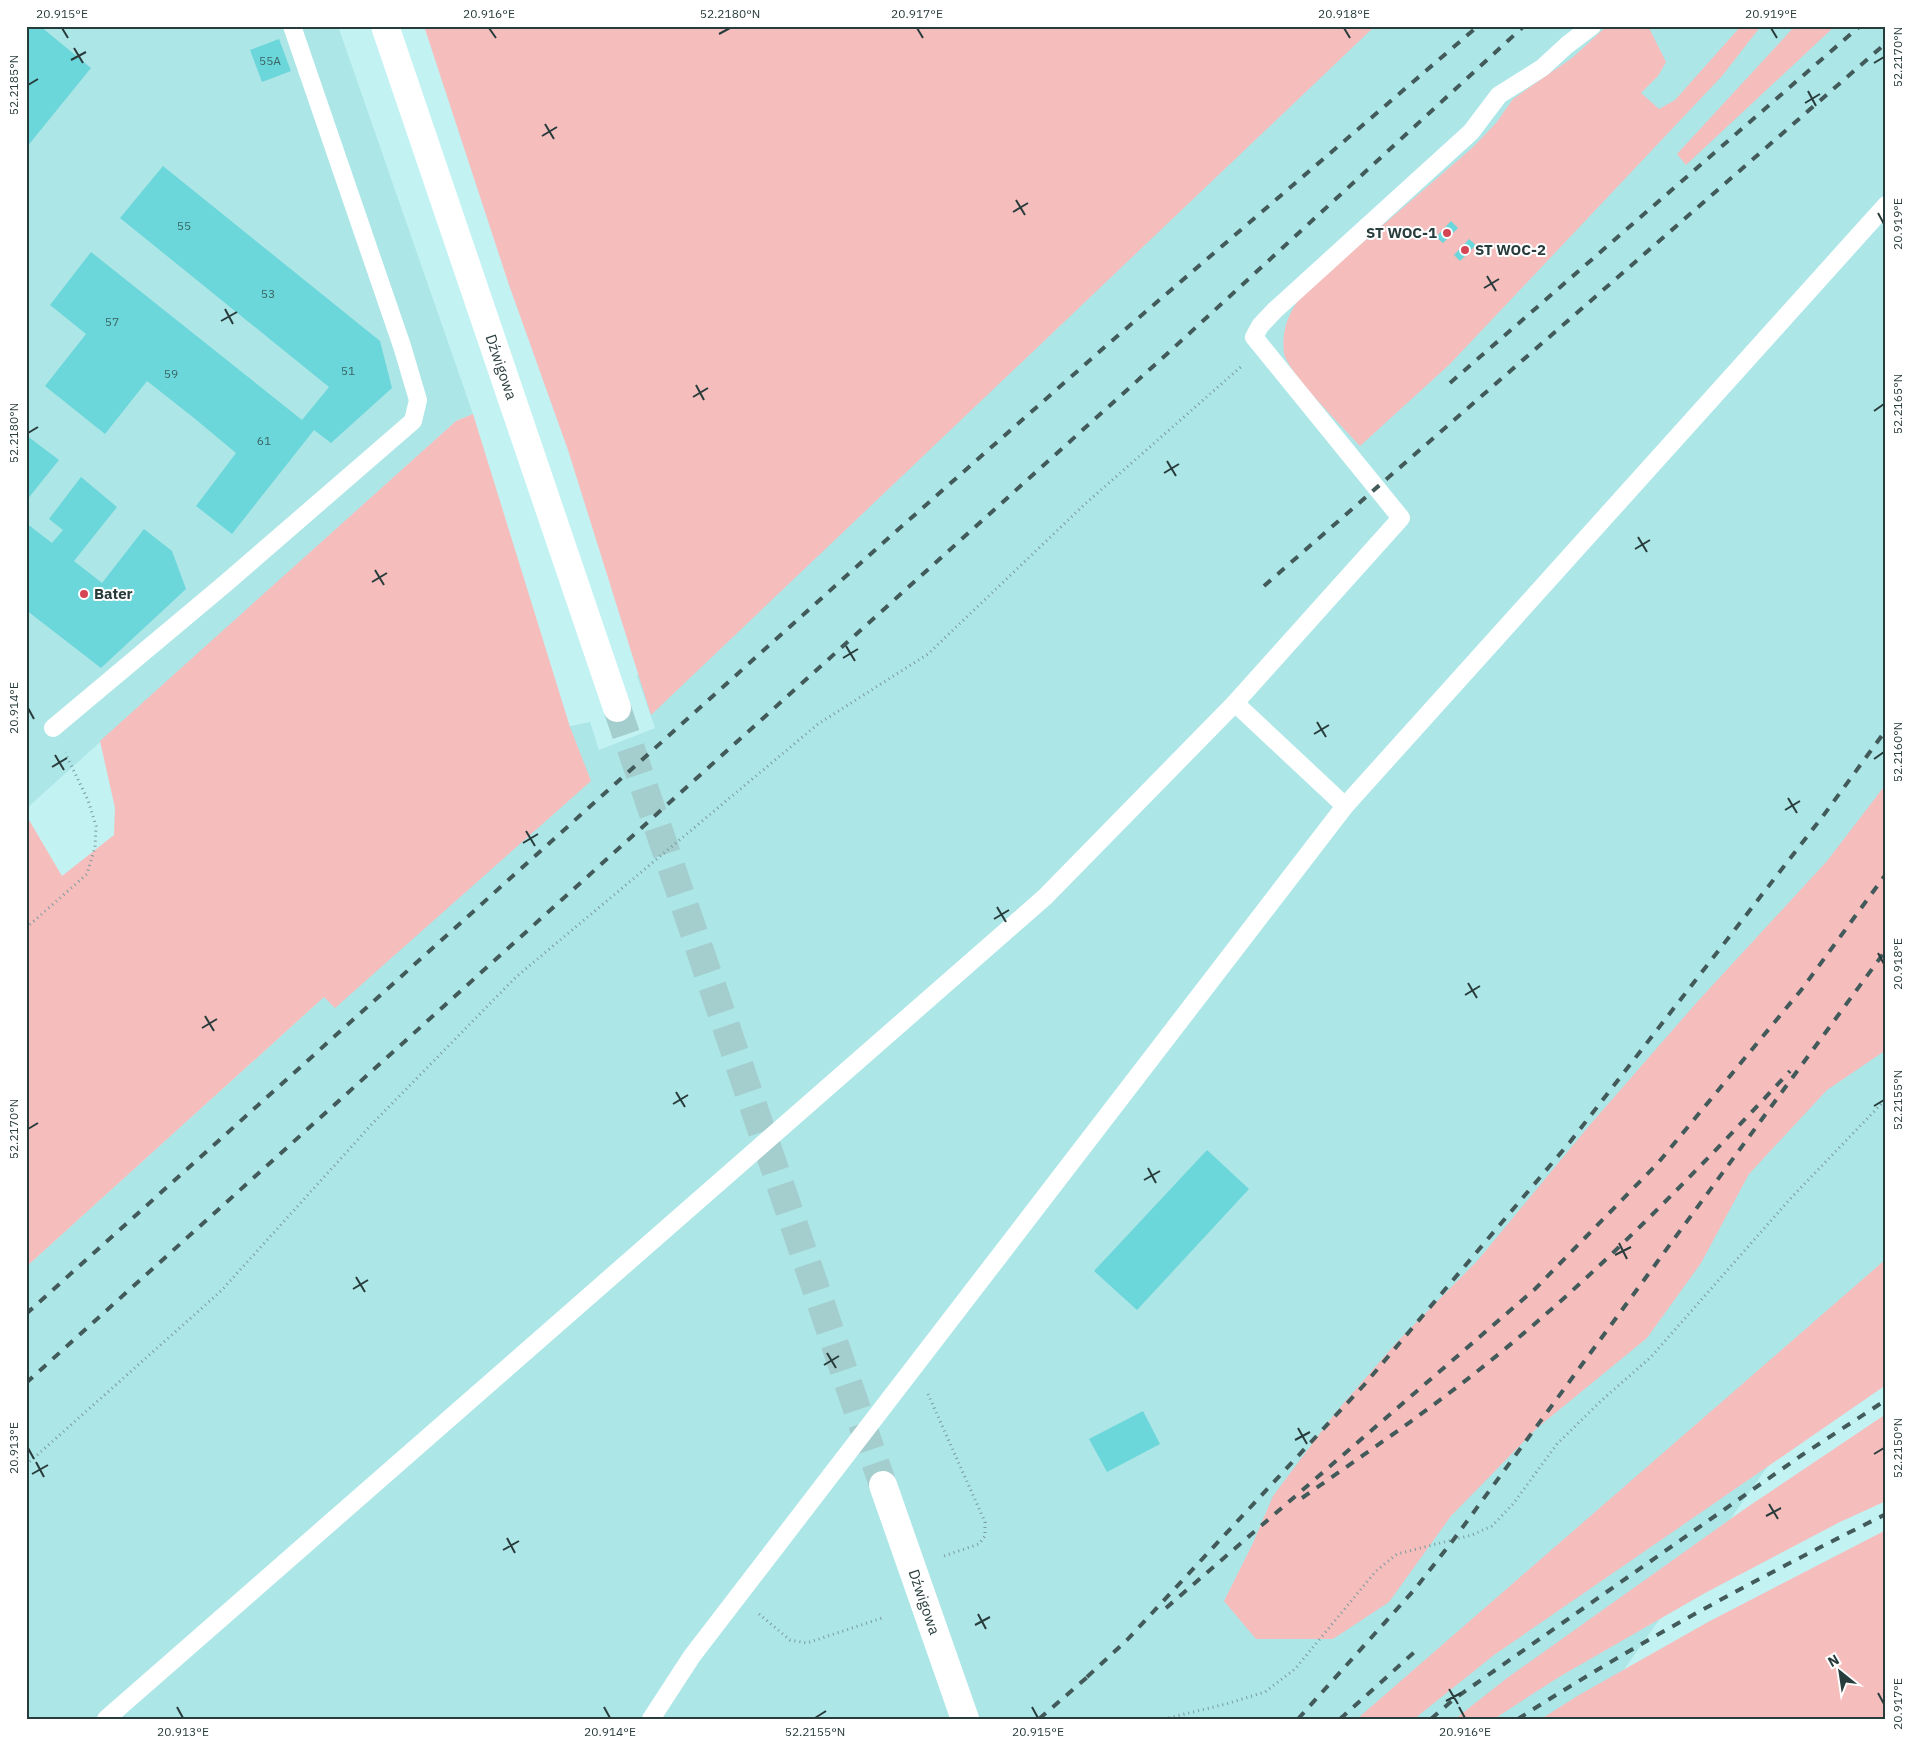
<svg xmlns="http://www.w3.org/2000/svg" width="1912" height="1745" font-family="'IBM Plex Sans',sans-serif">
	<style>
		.built { fill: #ade6e7 }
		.green { fill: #f6bdbd }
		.building { fill: #6bd7da }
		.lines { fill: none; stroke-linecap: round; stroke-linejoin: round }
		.secondary-tunnel { stroke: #a4cece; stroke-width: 28; stroke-dasharray: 28 14; stroke-linecap: butt }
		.path { stroke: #7a9b9c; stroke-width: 3; stroke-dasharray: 1 4; stroke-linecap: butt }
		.service { stroke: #fff; stroke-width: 18 }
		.secondary { stroke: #fff; stroke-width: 28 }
		.rail { stroke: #425a5a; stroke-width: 4; stroke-dasharray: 9 9; stroke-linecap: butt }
		.ticks { fill: none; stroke: #293c3c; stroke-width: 2 }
		.poi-dot { fill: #d64554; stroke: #fff; stroke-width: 2 }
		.labels { text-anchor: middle; stroke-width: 4; stroke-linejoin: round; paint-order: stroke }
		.number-label { font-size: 12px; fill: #3a6364 }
		.poi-label { font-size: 15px; font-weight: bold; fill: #293c3c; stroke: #fff; text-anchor: start }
		.street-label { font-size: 15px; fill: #293c3c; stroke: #fff }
		.neatline { fill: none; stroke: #293c3c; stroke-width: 2 }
		.ticks-label { font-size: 12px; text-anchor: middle; fill: #293c3c }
	</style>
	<rect width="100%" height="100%" fill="#c3f2f3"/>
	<g class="built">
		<path d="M 26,26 L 338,26 L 473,414 L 456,421 L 26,809 Z"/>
		<path d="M 1260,26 L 1886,26 L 1886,1304 L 1874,1316 L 1589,1719 L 26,1719 L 26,1267 L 324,997 L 561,728 L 590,722 L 599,750 L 655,728 L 637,676 Z"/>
	</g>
	<g class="green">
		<path d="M 424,26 L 1375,26 L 651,715 L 568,450 L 509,285 Z"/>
		<path d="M 1607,26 L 1648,26 L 1666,62 L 1658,76 L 1641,93 L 1659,109 L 1675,100 L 1741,26 L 1761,26 L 1722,76 L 1450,364 L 1360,446 C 1344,428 1287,372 1284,353 C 1281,329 1289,313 1302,295 L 1472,148 L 1496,123 L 1513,99 L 1572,58 Z"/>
		<path d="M 1795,26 L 1835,26 L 1686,165 L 1677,154 Z"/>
		<path d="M 473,414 L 570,727 L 591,781 L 335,1008 L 324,997 L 26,1267 L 26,815 L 62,876 L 114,835 L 115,808 L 100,741 L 456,421 Z"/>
		<path d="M 1886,784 L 1886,1050 L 1827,1090 L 1749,1174 L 1701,1263 L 1647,1338 L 1537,1428 L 1451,1516 L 1389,1602 L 1333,1639 L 1256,1639 L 1224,1601 L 1253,1543 L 1273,1496 L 1336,1412 L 1396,1343 L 1478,1260 L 1588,1127 L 1698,1001 L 1827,861 Z"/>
		<path d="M 1886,1259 L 1886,1385 L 1494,1655 L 1414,1719 L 1357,1719 Z"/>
		<path d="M 1886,1414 L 1886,1501 L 1840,1522 L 1705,1593 L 1559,1677 L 1494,1719 L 1455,1719 L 1507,1678 L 1746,1508 Z"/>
		<path d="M 1886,1530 L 1886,1719 L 1541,1719 L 1579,1695 L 1708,1622 Z"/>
	</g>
	<g class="building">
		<path d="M 26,26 L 40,26 L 91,68 L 26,148 Z"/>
		<path d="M 279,39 L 291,71 L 262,82 L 250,50 Z"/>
		<path d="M 163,166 L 380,341 L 392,388 L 331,443 L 314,430 L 232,534 L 196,506 L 236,453 L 194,418 L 147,381 L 105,434 L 45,386 L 86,334 L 50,305 L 91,252 L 302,420 L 329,387 L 120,218 Z"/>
		<path d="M 1451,221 L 1458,228 L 1443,243 L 1436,237 Z"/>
		<path d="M 1469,239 L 1476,245 L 1460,261 L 1454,255 Z"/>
		<path d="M 26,435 L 59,460 L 26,501 Z"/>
		<path d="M 81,477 L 117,507 L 74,561 L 102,583 L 144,529 L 172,551 L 186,589 L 101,668 L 26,610 L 26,523 L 52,543 L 63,530 L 49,519 Z"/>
		<path d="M 1207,1150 L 1249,1189 L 1137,1310 L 1094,1271 Z"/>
		<path d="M 1143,1411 L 1160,1444 L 1107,1472 L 1089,1439 Z"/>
	</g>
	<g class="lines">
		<path class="secondary-tunnel" d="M 617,708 L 883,1485"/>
		<g class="path">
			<path d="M 26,928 L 87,874 L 95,847 L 96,826 L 88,800 L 65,753"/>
			<path d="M 928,1394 L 985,1522 L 985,1536 L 979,1544 L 941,1557"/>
			<path d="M 26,1465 L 221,1291 L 372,1124 L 516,977 L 818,724 L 928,654 L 1085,504 L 1243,365"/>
			<path d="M 759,1614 L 790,1640 L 807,1643 L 882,1618"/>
			<path d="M 1164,1719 L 1226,1704 L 1265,1692 L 1295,1669 L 1376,1571 L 1397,1554 L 1472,1535 L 1492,1526 L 1513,1504 L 1557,1444 L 1602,1400 L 1651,1357 L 1790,1199 L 1886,1099"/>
		</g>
		<g class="service">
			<path d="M 1235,703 L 1345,806"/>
			<path d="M 53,728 L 226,583 L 413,421 L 418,400 L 402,346 L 292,26"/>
			<path d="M 106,1719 L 1045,897 L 1235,703 L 1401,518 L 1254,337 L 1260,326 L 1275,310 L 1471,132 L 1499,95 L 1542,68 L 1567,45 L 1592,26"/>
			<path d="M 651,1719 L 692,1656 L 1345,806 L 1886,205"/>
		</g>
		<g class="secondary">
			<path d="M 385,26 L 617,708"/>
			<path d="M 883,1485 L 965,1719"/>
		</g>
		<g class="rail">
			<path d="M 1450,383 L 1860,26"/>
			<path d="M 1264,586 L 1886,43"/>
			<path d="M 26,1314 L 884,542 L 1107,345 L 1478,26"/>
			<path d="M 26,1383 L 1168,353 L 1524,26"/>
			<path d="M 1302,1498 C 1369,1451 1437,1405 1500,1353 C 1605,1267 1698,1170 1790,1071"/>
			<path d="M 1166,1608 L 1535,1289 L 1658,1163 L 1802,989 L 1886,874"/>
			<path d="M 1087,1677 L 1127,1640 L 1364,1385 L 1570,1142 L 1823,816 L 1886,730"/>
			<path d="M 1039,1719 L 1092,1673"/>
			<path d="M 1298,1719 L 1415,1589 L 1454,1539 L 1886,950"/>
			<path d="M 1340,1719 L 1419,1648"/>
			<path d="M 1431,1719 L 1454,1699 L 1802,1455 L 1886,1400"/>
			<path d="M 1518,1719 C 1636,1643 1760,1577 1886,1514"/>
		</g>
	</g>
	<path class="ticks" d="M 62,28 L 68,38M 489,28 L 496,38M 917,28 L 923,38M 1344,28 L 1350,38M 1771,28 L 1777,38M 719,34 L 730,28M 74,48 L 83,63M 71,60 L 86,52M 1874,63 L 1884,57M 28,85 L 38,79M 1808,91 L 1816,106M 1805,103 L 1820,94M 545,124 L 554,139M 542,136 L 557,127M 1016,200 L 1025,215M 1013,212 L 1028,203M 1878,213 L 1884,224M 1487,276 L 1496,291M 1484,288 L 1499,279M 225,309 L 233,324M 221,321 L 237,312M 696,385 L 704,400M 693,397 L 708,388M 1874,411 L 1884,404M 28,433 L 38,427M 1167,461 L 1176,476M 1164,473 L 1179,464M 1638,537 L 1647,552M 1635,549 L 1650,540M 375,570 L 384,585M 372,582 L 387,573M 846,646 L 855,661M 843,658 L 858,649M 28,708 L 34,719M 1317,722 L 1326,737M 1314,734 L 1329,725M 55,755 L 64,770M 1874,759 L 1884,752M 52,767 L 67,758M 1788,798 L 1797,813M 1785,810 L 1800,801M 526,831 L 535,846M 523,843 L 538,834M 997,907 L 1006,922M 994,919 L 1009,910M 1878,953 L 1884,964M 1468,983 L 1477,998M 1465,995 L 1480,986M 205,1016 L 214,1031M 202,1028 L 217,1019M 676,1092 L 685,1107M 673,1104 L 688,1095M 1874,1106 L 1884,1100M 28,1129 L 38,1123M 1148,1168 L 1156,1183M 1144,1180 L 1160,1171M 1619,1243 L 1627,1259M 1615,1255 L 1631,1247M 356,1277 L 365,1292M 353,1289 L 368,1280M 827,1353 L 836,1368M 824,1365 L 839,1356M 1298,1428 L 1307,1444M 1295,1440 L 1310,1432M 28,1448 L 34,1459M 1874,1454 L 1884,1448M 36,1462 L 44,1477M 32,1474 L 48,1465M 1769,1504 L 1778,1519M 1766,1516 L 1781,1508M 507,1538 L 515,1553M 503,1550 L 519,1541M 978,1614 L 986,1629M 975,1625 L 990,1617M 1449,1689 L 1458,1704M 1878,1693 L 1884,1704M 1446,1701 L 1461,1693M 177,1707 L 183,1718M 604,1707 L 610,1718M 1032,1707 L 1038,1718M 1459,1707 L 1465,1718M 815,1718 L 826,1711"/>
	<g class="poi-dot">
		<circle cx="1447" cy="233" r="5"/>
		<circle cx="1465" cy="250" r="5"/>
		<circle cx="84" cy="594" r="5"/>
	</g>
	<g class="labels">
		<g class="number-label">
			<text x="270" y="65">55A</text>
			<text x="184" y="230">55</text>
			<text x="268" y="298">53</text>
			<text x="112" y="326">57</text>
			<text x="348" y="375">51</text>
			<text x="171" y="378">59</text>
			<text x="264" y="445">61</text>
		</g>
		<g class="poi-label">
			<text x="1437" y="238" text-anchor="end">ST WOC-1</text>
			<text x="1475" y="255">ST WOC-2</text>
			<text x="94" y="599">Bater</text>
		</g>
		<g class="street-label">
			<text transform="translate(501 367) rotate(71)" y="5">Dźwigowa</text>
			<text transform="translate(924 1602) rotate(71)" y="5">Dźwigowa</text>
		</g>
	</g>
	<rect width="1912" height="1745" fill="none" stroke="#ffffff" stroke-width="55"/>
	<g transform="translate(1840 1672) rotate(330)" stroke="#ffffff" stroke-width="4" paint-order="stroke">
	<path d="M0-4L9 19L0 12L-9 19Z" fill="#293c3c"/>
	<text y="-8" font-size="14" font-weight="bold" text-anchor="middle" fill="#293c3c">N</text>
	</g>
	<rect x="28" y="28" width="1856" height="1690" class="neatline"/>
	<g class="ticks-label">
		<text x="62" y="18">20.915°E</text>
		<text x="489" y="18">20.916°E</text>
		<text x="730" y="18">52.2180°N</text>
		<text x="917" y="18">20.917°E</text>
		<text x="1344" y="18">20.918°E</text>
		<text x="1771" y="18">20.919°E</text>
		<text transform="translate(1898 57) rotate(-90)" y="4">52.2170°N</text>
		<text transform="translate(14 85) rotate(-90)" y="4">52.2185°N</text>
		<text transform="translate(1898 224) rotate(-90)" y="4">20.919°E</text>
		<text transform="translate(1898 404) rotate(-90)" y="4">52.2165°N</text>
		<text transform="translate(14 433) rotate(-90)" y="4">52.2180°N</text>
		<text transform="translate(14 708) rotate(-90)" y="4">20.914°E</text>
		<text transform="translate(1898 752) rotate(-90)" y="4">52.2160°N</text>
		<text transform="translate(1898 964) rotate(-90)" y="4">20.918°E</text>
		<text transform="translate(1898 1100) rotate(-90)" y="4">52.2155°N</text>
		<text transform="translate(14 1129) rotate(-90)" y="4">52.2170°N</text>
		<text transform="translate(14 1448) rotate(-90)" y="4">20.913°E</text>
		<text transform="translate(1898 1448) rotate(-90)" y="4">52.2150°N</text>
		<text transform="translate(1898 1704) rotate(-90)" y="4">20.917°E</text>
		<text x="183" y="1736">20.913°E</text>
		<text x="610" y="1736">20.914°E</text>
		<text x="815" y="1736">52.2155°N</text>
		<text x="1038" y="1736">20.915°E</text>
		<text x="1465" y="1736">20.916°E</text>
	</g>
</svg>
